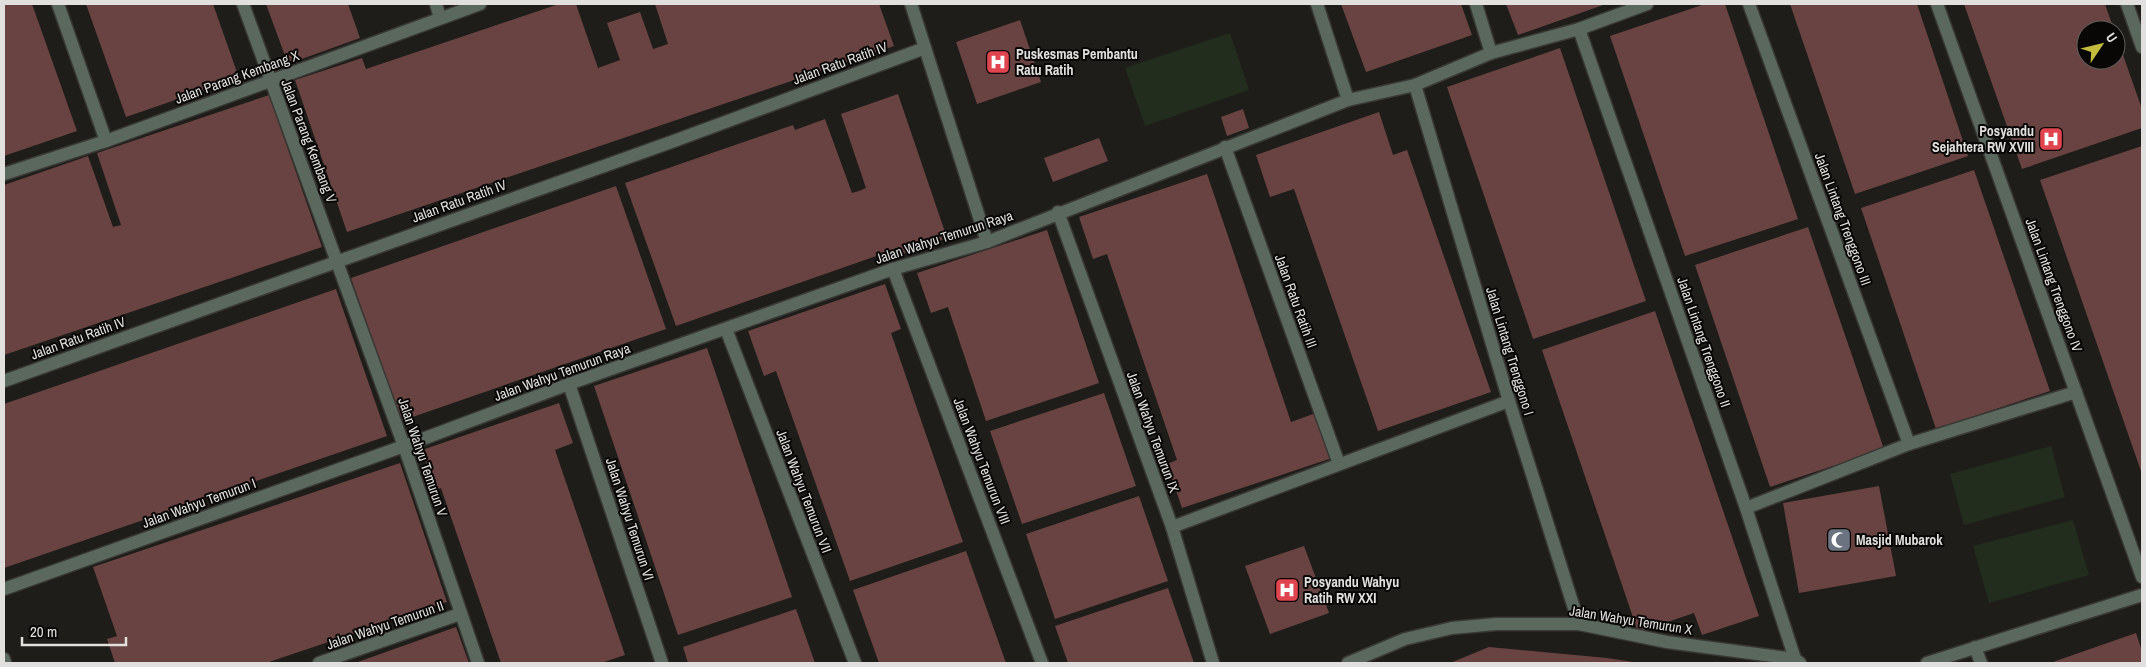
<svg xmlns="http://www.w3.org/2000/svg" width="2146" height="667" font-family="'Archivo Narrow',sans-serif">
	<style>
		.green { fill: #222d1d }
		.building { fill: #694341 }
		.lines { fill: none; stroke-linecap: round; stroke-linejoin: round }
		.minor-casing { stroke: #393835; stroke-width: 15 }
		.minor { stroke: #5a685e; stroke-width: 12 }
		.labels { text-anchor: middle; stroke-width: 4; stroke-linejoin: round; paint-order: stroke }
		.poi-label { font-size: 14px; font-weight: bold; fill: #e1e0de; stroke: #080706; text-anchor: start }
		.street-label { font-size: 14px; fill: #e1e0de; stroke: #080706 }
	</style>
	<rect width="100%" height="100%" fill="#1e1d19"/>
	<g class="green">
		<path d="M 1230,33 L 1249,90 L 1145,126 L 1125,68 Z"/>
		<path d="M 2051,446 L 2065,497 L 1964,525 L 1950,474 Z"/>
		<path d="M 2073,520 L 2089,575 L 1989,603 L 1973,546 Z"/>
	</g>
	<g class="building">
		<path d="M 4,4 L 32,4 L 77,131 L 4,156 Z"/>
		<path d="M 86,4 L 213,4 L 239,78 L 126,117 Z"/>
		<path d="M 266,4 L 348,4 L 360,38 L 288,64 Z"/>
		<path d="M 559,4 L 576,4 L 598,68 L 620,60 L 607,23 L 640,12 L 653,49 L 668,44 L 655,4 L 879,4 L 894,46 L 347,232 L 295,80 L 362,58 L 366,69 Z"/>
		<path d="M 1341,4 L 1461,4 L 1472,35 L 1366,72 Z"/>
		<path d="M 1506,4 L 1606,4 L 1518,35 Z"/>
		<path d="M 1705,4 L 1725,4 L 1798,219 L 1685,256 L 1610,36 Z"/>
		<path d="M 1790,4 L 1917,4 L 1968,156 L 1855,194 Z"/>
		<path d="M 1964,4 L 2105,4 L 2114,30 L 2086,30 L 2086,60 L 2116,60 L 2116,35 L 2142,109 L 2142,128 L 2022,169 Z"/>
		<path d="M 1020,20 L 1041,82 L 977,104 L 956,42 Z"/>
		<path d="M 1560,48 L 1646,301 L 1533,339 L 1447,87 Z"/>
		<path d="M 898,94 L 947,238 L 883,261 L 882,254 L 676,326 L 625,183 L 793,125 L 795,130 L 825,119 L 852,193 L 859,191 L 866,188 L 841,114 Z"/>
		<path d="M 269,95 L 322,247 L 4,355 L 4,185 L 88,156 L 113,227 L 121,225 L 97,153 Z"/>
		<path d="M 1243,109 L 1249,128 L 1227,136 L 1221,117 Z"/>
		<path d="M 1379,112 L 1393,155 L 1407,150 L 1491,392 L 1378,431 L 1294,189 L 1270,197 L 1256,155 Z"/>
		<path d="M 1099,138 L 1108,161 L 1053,182 L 1044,158 Z"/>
		<path d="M 2142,146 L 2142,474 L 2040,180 Z"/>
		<path d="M 1974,170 L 2050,391 L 1936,429 L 1861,208 Z"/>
		<path d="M 1207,174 L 1291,422 L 1316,413 L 1332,458 L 1182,508 L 1167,464 L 1177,460 L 1107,254 L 1093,259 L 1079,217 Z"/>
		<path d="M 616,186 L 666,329 L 401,421 L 351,278 Z"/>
		<path d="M 1808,227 L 1884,449 L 1770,487 L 1695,265 Z"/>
		<path d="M 1047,230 L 1099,383 L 986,421 L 948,307 L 931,313 L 917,273 Z"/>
		<path d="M 885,284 L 901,329 L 891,333 L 963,542 L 850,581 L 776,371 L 764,376 L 748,331 Z"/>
		<path d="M 336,289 L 387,436 L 4,568 L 4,404 Z"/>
		<path d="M 1655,311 L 1759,616 L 1702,635 L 1694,613 L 1638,632 L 1542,350 Z"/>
		<path d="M 707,348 L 792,597 L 678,635 L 594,386 Z"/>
		<path d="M 1104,393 L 1136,486 L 1022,524 L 990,431 Z"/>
		<path d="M 559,403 L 573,443 L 555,450 L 625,655 L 601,663 L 501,663 L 441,488 L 435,490 L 422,450 Z"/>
		<path d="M 400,463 L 447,602 L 266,663 L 115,663 L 107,639 L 117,636 L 93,567 Z"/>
		<path d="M 1879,486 L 1896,576 L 1799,593 L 1783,503 Z"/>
		<path d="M 1139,496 L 1168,581 L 1055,619 L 1026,534 Z"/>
		<path d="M 1304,546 L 1329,613 L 1270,634 L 1245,566 Z"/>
		<path d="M 966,551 L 1006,663 L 879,663 L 853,590 Z"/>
		<path d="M 1168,588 L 1194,663 L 1068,663 L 1055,626 Z"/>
		<path d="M 796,609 L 815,663 L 688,663 L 683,647 Z"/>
		<path d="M 456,627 L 469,663 L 355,663 Z"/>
		<path d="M 2136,633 L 2142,651 L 2142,663 L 2050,663 Z"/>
		<path d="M 1489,647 L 1607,658 L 1640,663 L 1450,663 Z"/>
	</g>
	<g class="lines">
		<defs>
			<g id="minor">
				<path d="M 58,4 L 106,141"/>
				<path d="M 243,4 L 404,446 L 478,663"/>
				<path d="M 436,4 L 440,18"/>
				<path d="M 911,4 L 987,242"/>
				<path d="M 1317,4 L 1348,100"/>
				<path d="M 1476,4 L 1491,53"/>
				<path d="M 1749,4 L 1909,444"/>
				<path d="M 1937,4 L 2142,577"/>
				<path d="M 2127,4 L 2142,47"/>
				<path d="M 1579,29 L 1746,508 L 1795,659 L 1800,663"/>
				<path d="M 1415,85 L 1509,401 L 1579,624"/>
				<path d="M 1225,147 L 1339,464"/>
				<path d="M 4,174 L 106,141 L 480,4"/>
				<path d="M 1058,212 L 1172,527 L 1213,663"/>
				<path d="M 893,269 L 1042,663"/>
				<path d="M 726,329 L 855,663"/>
				<path d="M 4,381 L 674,141 L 925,48"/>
				<path d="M 569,384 L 662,663"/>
				<path d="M 1746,508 L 1909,444 L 2076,392"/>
				<path d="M 1172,527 L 1509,401"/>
				<path d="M 4,589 L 404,446 L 569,384 L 893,269 L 987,242 L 1348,100 L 1415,85 L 1491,53 L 1579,29 L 1647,4"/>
				<path d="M 1975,647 L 1981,663"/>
				<path d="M 4,659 L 5,663"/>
				<path d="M 319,663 L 460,614"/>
				<path d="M 1348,663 L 1405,639 L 1452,628 L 1496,624 L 1579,624 L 1667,642 L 1795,659"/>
				<path d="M 1927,663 L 2142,595"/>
			</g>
		</defs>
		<use href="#minor" class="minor-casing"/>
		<use href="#minor" class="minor"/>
	</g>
	<defs>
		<symbol id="hospital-square" viewBox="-11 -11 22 22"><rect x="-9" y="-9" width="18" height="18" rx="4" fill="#e0444e" stroke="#080706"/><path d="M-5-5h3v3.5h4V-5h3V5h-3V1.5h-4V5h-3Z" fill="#fff"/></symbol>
		<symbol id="mosque-square" viewBox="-11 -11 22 22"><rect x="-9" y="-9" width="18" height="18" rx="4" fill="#6b7280" stroke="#080706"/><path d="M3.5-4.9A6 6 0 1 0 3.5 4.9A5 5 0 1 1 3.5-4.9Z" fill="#fff"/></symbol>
	</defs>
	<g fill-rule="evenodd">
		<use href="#hospital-square" x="984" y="48" width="28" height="28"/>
		<use href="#hospital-square" x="2037" y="125" width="28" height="28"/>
		<use href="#mosque-square" x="1825" y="526" width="28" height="28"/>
		<use href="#hospital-square" x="1273" y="576" width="28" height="28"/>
	</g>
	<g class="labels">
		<g class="poi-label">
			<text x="1016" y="59">Puskesmas Pembantu<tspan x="1016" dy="16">Ratu Ratih</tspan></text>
			<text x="2034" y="136" text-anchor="end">Posyandu<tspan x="2034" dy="16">Sejahtera RW XVIII</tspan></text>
			<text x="1856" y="545">Masjid Mubarok</text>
			<text x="1304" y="587">Posyandu Wahyu<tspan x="1304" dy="16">Ratih RW XXI</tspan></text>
		</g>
		<g class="street-label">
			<text transform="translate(840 63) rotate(-20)" y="5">Jalan Ratu Ratih IV</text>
			<text transform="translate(237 77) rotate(-20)" y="5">Jalan Parang Kembang X</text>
			<text transform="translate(309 141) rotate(69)" y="5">Jalan Parang Kembang V</text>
			<text transform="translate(459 201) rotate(-20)" y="5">Jalan Ratu Ratih IV</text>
			<text transform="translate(1843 219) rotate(70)" y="5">Jalan Lintang Trenggono III</text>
			<text transform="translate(944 237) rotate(-18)" y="5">Jalan Wahyu Temurun Raya</text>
			<text transform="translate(2054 285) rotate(70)" y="5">Jalan Lintang Trenggono IV</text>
			<text transform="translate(1296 301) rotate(70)" y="5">Jalan Ratu Ratih III</text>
			<text transform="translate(78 338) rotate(-20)" y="5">Jalan Ratu Ratih IV</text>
			<text transform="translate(1704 342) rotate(71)" y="5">Jalan Lintang Trenggono II</text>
			<text transform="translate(1510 351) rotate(73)" y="5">Jalan Lintang Trenggono I</text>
			<text transform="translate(562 372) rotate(-20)" y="5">Jalan Wahyu Temurun Raya</text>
			<text transform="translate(1153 432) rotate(70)" y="5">Jalan Wahyu Temurun IX</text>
			<text transform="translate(423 457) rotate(71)" y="5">Jalan Wahyu Temurun V</text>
			<text transform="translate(982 461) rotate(69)" y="5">Jalan Wahyu Temurun VIII</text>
			<text transform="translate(804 491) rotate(69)" y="5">Jalan Wahyu Temurun VII</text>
			<text transform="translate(199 503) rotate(-20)" y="5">Jalan Wahyu Temurun I</text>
			<text transform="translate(630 519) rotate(72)" y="5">Jalan Wahyu Temurun VI</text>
			<text transform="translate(1631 620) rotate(9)" y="5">Jalan Wahyu Temurun X</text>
			<text transform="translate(385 625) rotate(-19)" y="5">Jalan Wahyu Temurun II</text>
		</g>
	</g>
	<rect width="2146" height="667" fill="none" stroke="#e1e0de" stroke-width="10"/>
	<g transform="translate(2101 45) rotate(55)"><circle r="24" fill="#080706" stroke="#5f5e5c"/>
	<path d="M0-4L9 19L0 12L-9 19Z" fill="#c4bc3e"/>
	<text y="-8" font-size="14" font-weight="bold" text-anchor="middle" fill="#e1e0de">U</text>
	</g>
	<path d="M22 637v8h104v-8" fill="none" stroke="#e1e0de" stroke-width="2.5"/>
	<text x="30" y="637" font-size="15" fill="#e1e0de" stroke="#080706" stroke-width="4" paint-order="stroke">20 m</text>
</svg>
